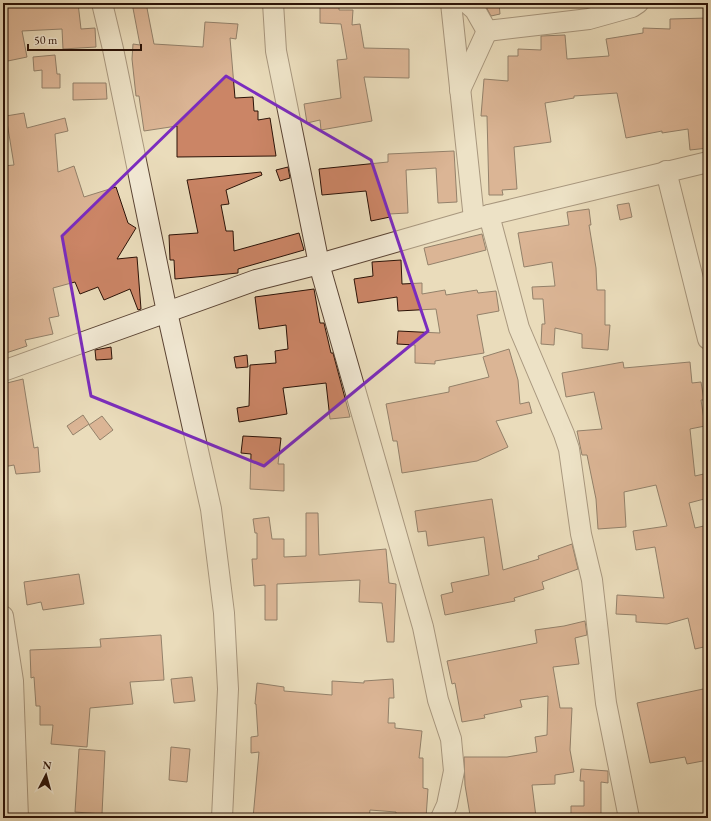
<svg xmlns="http://www.w3.org/2000/svg" width="711" height="821" font-family="'EB Garamond',serif">
	<style>
		.building { fill: #cb8566; stroke: #2b1207 }
		.lines { fill: none; stroke-linecap: round; stroke-linejoin: round }
		.minor-casing { stroke: #5b4434; stroke-width: 22 }
		.minor { stroke: #f1e8d3; stroke-width: 20 }
		.marked { fill: none; stroke: #7b2cbf; stroke-width: 3; stroke-linejoin: round }
	</style>
	<rect width="100%" height="100%" fill="#eadcbb"/>
	<filter id="stains"><feTurbulence type="fractalNoise" baseFrequency=".005" numOctaves="4"/><feColorMatrix values="0 0 0 0 .2 0 0 0 0 .09 0 0 0 0 .02 0 0 0 .5 -.17"/></filter>
	<radialGradient id="worn" r=".72"><stop offset=".6" stop-color="#630" stop-opacity="0"/><stop offset="1" stop-color="#630" stop-opacity=".3"/></radialGradient>
	<g class="building">
		<path d="M 3,3 L 78,3 L 81,29 L 95,28 L 96,47 L 63,49 L 62,29 L 22,31 L 27,57 L 3,62 Z"/>
		<path d="M 132,3 L 146,3 L 154,44 L 203,47 L 205,22 L 238,24 L 236,39 L 230,38 L 235,98 L 253,97 L 254,111 L 258,111 L 258,120 L 270,118 L 276,156 L 177,157 L 177,126 L 144,131 L 139,96 L 136,96 L 132,59 L 133,44 L 140,45 Z"/>
		<path d="M 320,3 L 339,3 L 339,10 L 353,10 L 352,25 L 360,24 L 364,48 L 409,49 L 409,78 L 364,77 L 372,121 L 321,130 L 320,120 L 307,123 L 304,104 L 341,98 L 337,60 L 347,59 L 341,24 L 320,23 Z"/>
		<path d="M 484,3 L 499,3 L 500,14 L 491,16 Z"/>
		<path d="M 708,18 L 708,148 L 690,150 L 688,129 L 662,133 L 662,131 L 626,138 L 617,93 L 574,96 L 574,98 L 545,103 L 551,142 L 514,147 L 517,189 L 502,190 L 503,195 L 489,195 L 487,116 L 481,116 L 484,79 L 508,81 L 508,56 L 518,56 L 518,49 L 541,50 L 541,36 L 565,35 L 567,59 L 609,56 L 606,39 L 643,33 L 643,28 L 670,29 L 670,19 Z"/>
		<path d="M 55,55 L 57,74 L 60,74 L 60,88 L 42,88 L 42,70 L 34,71 L 33,57 Z"/>
		<path d="M 73,83 L 106,83 L 107,99 L 73,100 Z"/>
		<path d="M 24,113 L 27,128 L 65,118 L 68,131 L 55,134 L 58,172 L 74,166 L 84,197 L 116,187 L 128,223 L 136,228 L 117,259 L 137,257 L 141,309 L 138,310 L 130,289 L 104,300 L 98,287 L 80,294 L 75,282 L 53,288 L 59,316 L 49,318 L 53,334 L 25,340 L 27,346 L 3,354 L 3,166 L 14,165 L 6,116 Z"/>
		<path d="M 454,151 L 457,202 L 438,203 L 436,168 L 406,170 L 408,213 L 389,214 L 390,217 L 371,221 L 366,191 L 322,195 L 319,169 L 388,162 L 388,154 Z"/>
		<path d="M 288,167 L 290,178 L 280,181 L 276,170 Z"/>
		<path d="M 261,172 L 262,175 L 226,190 L 229,204 L 221,205 L 226,231 L 233,231 L 234,251 L 299,233 L 304,250 L 238,269 L 238,273 L 175,279 L 174,260 L 170,260 L 169,235 L 198,233 L 187,180 Z"/>
		<path d="M 629,203 L 632,217 L 620,220 L 617,205 Z"/>
		<path d="M 589,209 L 591,225 L 589,225 L 596,268 L 597,290 L 605,290 L 605,325 L 610,325 L 608,350 L 582,348 L 582,334 L 555,328 L 554,345 L 541,344 L 542,324 L 545,324 L 543,299 L 533,299 L 532,287 L 555,286 L 552,262 L 524,267 L 518,233 L 569,225 L 567,212 Z"/>
		<path d="M 482,234 L 486,250 L 428,265 L 424,248 Z"/>
		<path d="M 401,260 L 402,284 L 422,283 L 422,294 L 445,290 L 446,295 L 477,290 L 478,293 L 496,291 L 499,311 L 477,315 L 484,353 L 435,361 L 435,364 L 415,363 L 415,345 L 397,344 L 398,331 L 440,333 L 436,309 L 398,311 L 397,297 L 358,303 L 354,279 L 373,276 L 372,262 Z"/>
		<path d="M 314,289 L 320,323 L 324,323 L 331,353 L 333,353 L 350,417 L 330,419 L 326,383 L 283,388 L 287,414 L 239,422 L 237,408 L 249,406 L 250,365 L 276,363 L 275,351 L 288,349 L 286,325 L 259,329 L 255,297 Z"/>
		<path d="M 111,347 L 112,359 L 96,360 L 95,350 Z"/>
		<path d="M 509,349 L 518,380 L 520,404 L 529,402 L 532,413 L 496,421 L 508,447 L 477,461 L 402,473 L 397,441 L 393,441 L 386,404 L 449,392 L 449,387 L 489,377 L 483,357 Z"/>
		<path d="M 247,355 L 248,367 L 236,368 L 234,357 Z"/>
		<path d="M 623,362 L 624,368 L 690,362 L 692,383 L 701,382 L 704,400 L 701,400 L 705,426 L 690,429 L 695,476 L 708,473 L 708,498 L 689,503 L 695,528 L 708,525 L 708,646 L 695,649 L 688,618 L 667,624 L 636,622 L 636,615 L 616,614 L 617,595 L 664,598 L 655,547 L 636,550 L 633,531 L 667,526 L 656,485 L 624,492 L 626,527 L 598,529 L 596,499 L 587,455 L 582,455 L 577,431 L 602,429 L 594,392 L 566,397 L 562,373 Z"/>
		<path d="M 23,379 L 34,448 L 38,447 L 40,472 L 16,474 L 14,465 L 3,467 L 3,384 Z"/>
		<path d="M 83,415 L 89,424 L 73,435 L 67,426 Z"/>
		<path d="M 102,416 L 113,430 L 100,440 L 89,425 Z"/>
		<path d="M 243,436 L 281,438 L 278,464 L 284,464 L 284,491 L 250,489 L 251,454 L 241,453 Z"/>
		<path d="M 492,499 L 503,570 L 539,559 L 538,556 L 572,544 L 578,569 L 542,582 L 544,589 L 514,598 L 515,601 L 445,615 L 441,595 L 453,592 L 451,583 L 489,575 L 484,537 L 428,546 L 426,531 L 418,532 L 415,511 Z"/>
		<path d="M 306,513 L 318,513 L 319,555 L 386,549 L 389,583 L 396,584 L 394,642 L 387,642 L 382,603 L 359,602 L 360,580 L 277,584 L 277,620 L 265,620 L 265,585 L 254,586 L 252,559 L 257,559 L 257,533 L 255,533 L 253,519 L 269,517 L 272,539 L 284,539 L 284,557 L 306,556 Z"/>
		<path d="M 79,574 L 84,604 L 43,610 L 41,602 L 27,605 L 24,582 Z"/>
		<path d="M 585,621 L 587,635 L 575,638 L 579,664 L 553,667 L 560,708 L 572,708 L 570,750 L 574,772 L 555,775 L 555,784 L 532,785 L 536,817 L 481,818 L 480,814 L 470,815 L 465,785 L 464,757 L 507,757 L 537,752 L 535,737 L 547,735 L 548,696 L 520,700 L 522,707 L 484,715 L 485,718 L 462,722 L 455,683 L 452,684 L 447,661 L 537,643 L 535,630 L 564,626 Z"/>
		<path d="M 161,635 L 164,680 L 130,682 L 133,704 L 90,708 L 87,747 L 51,744 L 53,725 L 40,725 L 40,706 L 36,706 L 34,677 L 31,678 L 30,650 L 101,647 L 100,639 Z"/>
		<path d="M 192,677 L 195,701 L 174,703 L 171,679 Z"/>
		<path d="M 393,679 L 394,698 L 389,698 L 388,723 L 395,723 L 395,728 L 422,731 L 419,758 L 423,758 L 423,788 L 428,789 L 426,818 L 396,818 L 396,812 L 370,810 L 369,818 L 253,818 L 259,752 L 251,753 L 251,737 L 258,736 L 256,704 L 255,704 L 257,683 L 284,687 L 284,691 L 332,695 L 332,681 L 364,683 L 364,681 Z"/>
		<path d="M 708,688 L 708,760 L 687,764 L 685,757 L 650,763 L 637,703 Z"/>
		<path d="M 171,747 L 190,749 L 187,782 L 169,780 Z"/>
		<path d="M 79,749 L 105,751 L 102,814 L 75,812 Z"/>
		<path d="M 581,769 L 608,771 L 608,783 L 601,782 L 601,818 L 571,818 L 571,806 L 584,806 L 584,781 L 580,781 Z"/>
	</g>
	<g class="lines">
		<defs>
			<g id="minor">
				<path d="M 102,3 L 113,49 L 167,312 L 211,509 L 224,613 L 228,689 L 222,818"/>
				<path d="M 273,3 L 276,51 L 319,264 L 423,627 L 438,700 L 451,739 L 454,771 L 447,805 L 441,818"/>
				<path d="M 451,3 L 474,219"/>
				<path d="M 467,3 L 475,10 L 487,31"/>
				<path d="M 487,31 L 589,19 L 632,7 L 638,3"/>
				<path d="M 460,90 L 487,31"/>
				<path d="M 666,171 L 708,339"/>
				<path d="M 489,215 L 519,328 L 564,434 L 569,449 L 581,534 L 592,580 L 606,703 L 629,818"/>
				<path d="M 3,371 L 256,280 L 319,264 L 489,215 L 708,162"/>
				<path d="M 3,616 L 13,681 L 18,818"/>
			</g>
		</defs>
		<use href="#minor" class="minor-casing"/>
		<use href="#minor" class="minor"/>
	</g>
	<path d="M0 0H711V821H0ZM 226,76 L 371,160 L 428,331 L 264,466 L 91,396 L 62,236 Z" fill="#eadcbb" fill-opacity=".55" fill-rule="evenodd"/>
	<path class="marked" d="M 226,76 L 371,160 L 428,331 L 264,466 L 91,396 L 62,236 Z"/>
	<rect width="711" height="821" fill="none" stroke="#eadcbb" stroke-width="16"/>
	<rect x="4" y="4" width="703" height="813" fill="none" stroke="#2b1207" stroke-width="2"/>
	<rect x="8" y="8" width="695" height="805" fill="none" stroke="#2b1207"/>
	<g transform="translate(46 775) rotate(6)" stroke="#f1e8d3" stroke-width="3" paint-order="stroke">
	<path d="M0-3L7 15L0 10L-7 15Z" fill="#2b1207"/>
	<text y="-6" font-size="11" font-weight="bold" text-anchor="middle" fill="#2b1207">N</text>
	</g>
	<path d="M28 44v6h113v-6" fill="none" stroke="#2b1207" stroke-width="2"/>
	<text x="34" y="44" font-size="12" fill="#2b1207" stroke="#f1e8d3" stroke-width="3" paint-order="stroke">50 m</text>
	<rect width="100%" height="100%" filter="url(#stains)"/>
	<rect width="100%" height="100%" fill="url(#worn)"/>
</svg>
